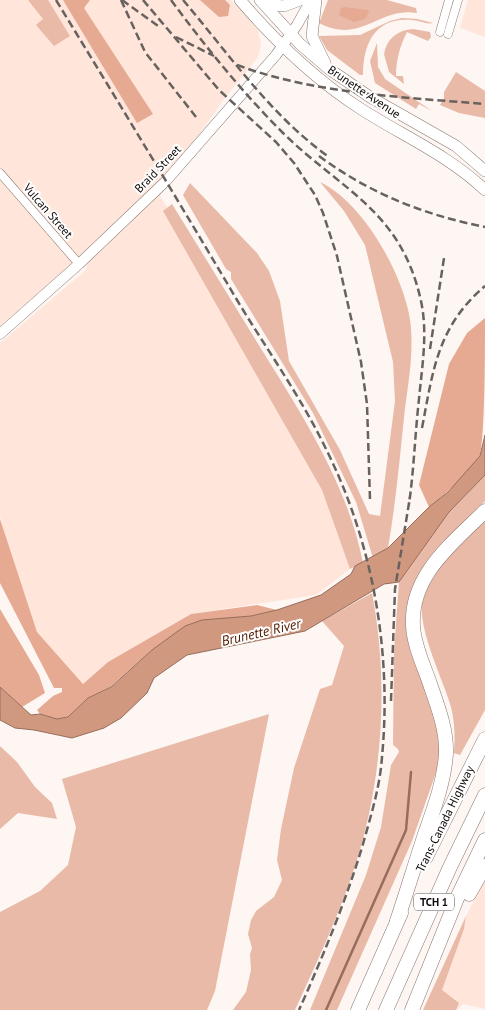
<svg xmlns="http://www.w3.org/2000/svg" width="485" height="1010" font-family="'PT Sans',sans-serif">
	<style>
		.built { fill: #ffe5da }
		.green { fill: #e9baa7 }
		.forest { fill: #e5aa91 }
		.water { fill: #d19880; stroke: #976d5c }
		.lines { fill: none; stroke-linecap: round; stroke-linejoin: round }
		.stream { stroke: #976d5c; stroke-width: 2.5 }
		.street-casing { stroke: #877770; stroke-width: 9 }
		.secondary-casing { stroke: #877770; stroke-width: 11 }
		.primary-casing { stroke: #877770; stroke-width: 12 }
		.highway-casing { stroke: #877770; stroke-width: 15 }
		.street { stroke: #fff; stroke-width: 8 }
		.secondary { stroke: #fff; stroke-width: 10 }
		.primary { stroke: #fff; stroke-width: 11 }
		.highway { stroke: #fff; stroke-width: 14 }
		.rail { stroke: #68625f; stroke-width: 2.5; stroke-dasharray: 8 4; stroke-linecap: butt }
		.labels { text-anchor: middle; stroke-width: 4; stroke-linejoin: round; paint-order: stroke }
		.shield { fill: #fff; stroke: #585452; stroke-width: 1 }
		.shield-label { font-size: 11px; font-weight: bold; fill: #100a08 }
		.street-label { font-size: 12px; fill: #100a08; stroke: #fff }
		.water-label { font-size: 14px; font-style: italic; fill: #552006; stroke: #fff }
	</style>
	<rect width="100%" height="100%" fill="#fdf6f3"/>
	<g class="built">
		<path d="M 0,0 L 231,0 L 258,30 L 261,45 L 258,57 L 224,99 L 193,143 L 154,186 L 183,233 L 322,490 L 350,569 L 316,595 L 190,614 L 108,662 L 83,684 L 37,632 L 4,534 L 0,514 L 0,343 L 86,270 L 90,248 L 0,326 Z"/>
		<path d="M 468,0 L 485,0 L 485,37 L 460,28 Z"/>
		<path d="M 485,880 L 485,1009 L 463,1004 L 457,1010 L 433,1010 L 464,929 L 466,916 Z"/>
	</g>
	<g class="green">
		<path d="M 28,0 L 48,0 L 70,36 L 54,46 L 36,25 L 43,19 Z"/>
		<path d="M 328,0 L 387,0 L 416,8 L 417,13 C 378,7 361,45 319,23 Z"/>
		<path d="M 402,18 L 417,19 L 433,23 C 427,25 419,20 411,20 C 375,17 363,44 363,75 L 360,75 L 327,50 L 319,36 L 360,35 L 390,21 Z"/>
		<path d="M 413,29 L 430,32 L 431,37 L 428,41 L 407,32 C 400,46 396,60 396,76 L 403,76 L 404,84 L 389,72 L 384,54 C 387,38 398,30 413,29 Z"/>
		<path d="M 377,43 L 378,67 L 385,79 L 432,111 L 419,104 L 416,109 L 375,83 L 370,61 Z"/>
		<path d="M 456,72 L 485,91 L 485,118 L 459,113 L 440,105 L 444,98 L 444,92 Z"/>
		<path d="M 320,182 C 362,202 400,269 409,314 C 415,344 409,379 405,408 C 400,455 396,502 388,548 L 373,558 L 356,502 L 313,413 L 231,279 L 231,272 L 226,269 L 183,195 L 190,183 L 257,253 L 269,271 L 280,301 L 289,361 L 340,450 L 369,514 L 380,516 L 395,401 L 393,362 L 365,245 L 344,211 Z"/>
		<path d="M 172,204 C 203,254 234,305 265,355 C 306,421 348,487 363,563 L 350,569 L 322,490 L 163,211 Z"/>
		<path d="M 485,475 L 485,501 L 428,560 L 412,589 L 441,746 L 438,767 L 412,841 L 337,1010 L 310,1010 L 366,875 L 381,827 L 391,765 L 399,752 L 398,749 L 393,745 L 394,651 L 399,582 L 449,512 Z"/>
		<path d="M 485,521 L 485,710 L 460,755 L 454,753 C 455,737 455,723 451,707 C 443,678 413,621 424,594 C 435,564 462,541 485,521 Z"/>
		<path d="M 372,593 C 389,681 383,778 356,863 C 340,913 317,962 295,1010 L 233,1010 L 246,992 L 251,970 L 250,954 L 252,948 L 248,934 L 251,920 L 256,911 L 274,897 L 282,880 L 277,860 L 281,829 L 294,768 L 320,689 L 332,685 L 344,646 L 322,621 Z"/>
		<path d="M 269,714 L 215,991 L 207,1010 L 0,1010 L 0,912 L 40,891 L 68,865 L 76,827 L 62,779 Z"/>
		<path d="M 0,746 L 17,762 L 35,787 L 52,803 L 57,819 L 18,813 L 0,829 Z"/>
		<path d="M 466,916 L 464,929 L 442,990 L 459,1003 L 456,1010 L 423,1010 Z"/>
	</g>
	<g class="forest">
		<path d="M 63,0 L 90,0 L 84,8 L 153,114 L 137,123 Z"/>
		<path d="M 200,0 L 225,0 L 230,5 L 228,16 L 219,17 Z"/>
		<path d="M 344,7 L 368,10 L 369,12 L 365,19 L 354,22 L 339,15 L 341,8 Z"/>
		<path d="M 485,318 C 485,351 485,429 480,455 C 473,470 442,497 429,507 L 419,485 L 449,364 L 467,333 Z"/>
		<path d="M 0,519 L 37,632 L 83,684 L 108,662 L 191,614 L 257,605 L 277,610 L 251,616 L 152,650 L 110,687 L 88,698 L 68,717 L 57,719 L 40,714 L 37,710 L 53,696 L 62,692 L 62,688 L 54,688 L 0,583 Z"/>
		<path d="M 0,609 L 39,675 L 45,693 L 22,707 L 0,687 Z"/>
	</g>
	<path class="water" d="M 485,435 L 485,475 L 449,512 L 399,582 L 384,584 L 305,631 L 187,655 L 154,678 L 147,693 L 121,718 L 104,728 L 72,738 L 34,730 L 15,728 L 0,720 L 0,687 L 31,715 L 40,714 L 57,719 L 68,717 L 88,698 L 111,687 L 152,650 L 185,626 L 202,620 L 251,616 L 277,610 L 321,595 L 351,574 L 355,566 L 388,548 L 429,507 L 448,492 L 480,456 Z"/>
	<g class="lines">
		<path class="stream" d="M 326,1010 L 406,830 L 411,772"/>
		<defs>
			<g id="street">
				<path d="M 440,32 L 449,0"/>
				<path d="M 448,34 L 458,0"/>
				<path d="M 0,173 L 79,264"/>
			</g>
			<path id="secondary" d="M 0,334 L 79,264 L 166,181 L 276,55 L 297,25 L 311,0"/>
			<g id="primary">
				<path d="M 240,0 C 276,42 314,79 361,109 C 403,136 448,155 485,190"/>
				<path d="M 260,0 L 300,44 L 329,69 L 370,97 L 456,146 L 485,171"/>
				<path d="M 316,0 L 312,36 L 325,63"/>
				<path d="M 264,4 L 284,6 L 300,0"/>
			</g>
			<g id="highway">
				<path d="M 426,857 L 485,739"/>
				<path d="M 469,894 L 485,866"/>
				<path d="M 397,921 C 407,891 416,861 426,831 C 435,806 444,781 446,754 C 447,730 438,707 430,684 C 424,666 414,646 413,626 C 410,575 453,543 485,511"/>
				<path d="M 358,1010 L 401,913"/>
				<path d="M 386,1010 L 450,867 L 485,795"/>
				<path d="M 412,1010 L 458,896 L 485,840"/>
			</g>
		</defs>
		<use href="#street" class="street-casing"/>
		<use href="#secondary" class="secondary-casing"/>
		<use href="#primary" class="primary-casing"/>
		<use href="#highway" class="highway-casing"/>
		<use href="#street" class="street"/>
		<use href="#secondary" class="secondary"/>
		<use href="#primary" class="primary"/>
		<use href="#highway" class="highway"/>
		<g class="rail">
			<path d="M 56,0 C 117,100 178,200 237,300 C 267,350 301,397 326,449 C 373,543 392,652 382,757 C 380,787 371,815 363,844 C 346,901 323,956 299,1010"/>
			<path d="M 121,0 L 145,52 L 196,117"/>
			<path d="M 122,0 L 161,28"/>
			<path d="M 143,0 L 219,90 L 276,142 L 294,163 L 315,195 L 323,213 L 337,256 L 361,362 L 367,404 L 370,500"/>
			<path d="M 171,0 C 205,46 242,92 283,133 C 342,191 401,210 421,301 C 428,334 422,366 419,399 C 415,434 414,469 409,504"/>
			<path d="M 183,0 C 229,54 271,116 329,157"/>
			<path d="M 176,37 L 214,56"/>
			<path d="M 237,65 C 316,94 402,97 485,104"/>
			<path d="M 319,156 C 369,193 424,215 485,227"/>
			<path d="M 430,349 L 444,258"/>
			<path d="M 422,428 C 433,371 437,327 485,286"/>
			<path d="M 391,701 L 395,589 L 410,497"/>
		</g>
	</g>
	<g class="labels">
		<rect class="shield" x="414" y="893.5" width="40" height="17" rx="4"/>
		<g class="shield-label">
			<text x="434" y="906">TCH 1</text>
		</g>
		<g class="street-label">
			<text transform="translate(364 92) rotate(34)" y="4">Brunette Avenue</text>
			<text transform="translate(158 169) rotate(-46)" y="4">Braid Street</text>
			<text transform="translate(48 211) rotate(49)" y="4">Vulcan Street</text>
			<text transform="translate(445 819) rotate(-64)" y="4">Trans-Canada Highway</text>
		</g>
		<g class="water-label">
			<text transform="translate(261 632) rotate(-13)" y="5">Brunette River</text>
		</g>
	</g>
</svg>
